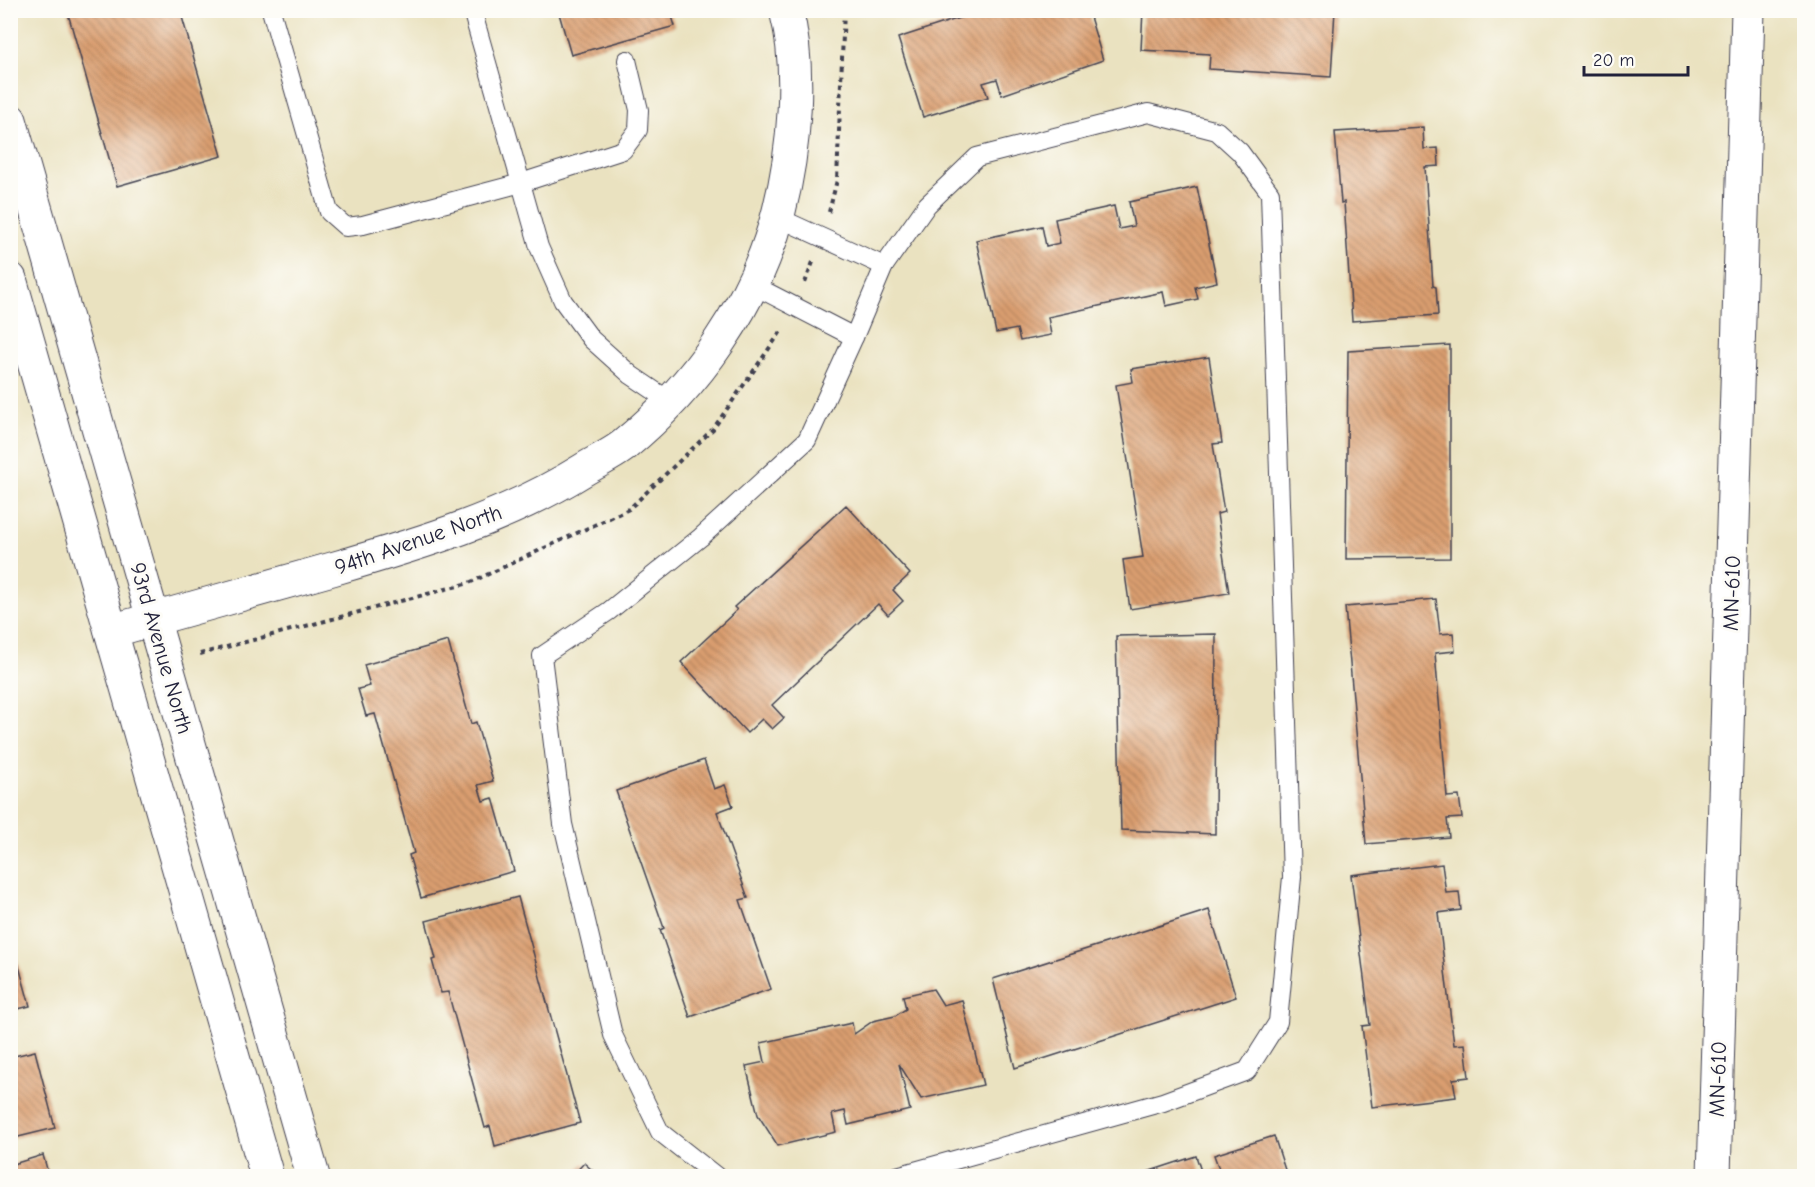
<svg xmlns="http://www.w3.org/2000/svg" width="1815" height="1187" font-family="'Comic Neue',sans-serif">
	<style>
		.building { fill: url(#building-back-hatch) }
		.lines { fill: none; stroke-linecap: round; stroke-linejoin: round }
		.service-casing { stroke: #403f4f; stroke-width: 20 }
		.minor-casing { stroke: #403f4f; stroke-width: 35 }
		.tertiary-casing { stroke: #403f4f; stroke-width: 35 }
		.motorway-casing { stroke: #403f4f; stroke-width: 35 }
		.path { stroke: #403f4f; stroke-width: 4; stroke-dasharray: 4.5 4.5; stroke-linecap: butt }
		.service { stroke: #fff; stroke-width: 18 }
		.minor { stroke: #fff; stroke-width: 33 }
		.tertiary { stroke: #fff; stroke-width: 33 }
		.motorway { stroke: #fff; stroke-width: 33 }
		.labels { text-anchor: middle; stroke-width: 6; stroke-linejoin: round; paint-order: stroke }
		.street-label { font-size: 22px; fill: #22223b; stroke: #fdfcf7 }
	</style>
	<defs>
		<pattern id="building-back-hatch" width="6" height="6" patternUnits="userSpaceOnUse" patternTransform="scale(1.5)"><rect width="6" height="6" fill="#da9e6f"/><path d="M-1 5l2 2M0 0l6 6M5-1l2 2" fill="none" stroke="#b0805c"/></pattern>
	</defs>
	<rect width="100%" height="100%" fill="#fdfcf7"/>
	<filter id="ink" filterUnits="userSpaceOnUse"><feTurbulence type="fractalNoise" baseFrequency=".0167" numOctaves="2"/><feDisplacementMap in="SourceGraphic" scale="12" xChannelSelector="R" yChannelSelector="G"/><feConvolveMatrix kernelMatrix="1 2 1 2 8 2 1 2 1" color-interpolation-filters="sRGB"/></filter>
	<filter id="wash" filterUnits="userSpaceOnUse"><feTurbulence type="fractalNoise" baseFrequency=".008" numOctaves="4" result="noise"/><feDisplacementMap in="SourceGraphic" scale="24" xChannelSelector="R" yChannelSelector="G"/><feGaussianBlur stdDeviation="1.35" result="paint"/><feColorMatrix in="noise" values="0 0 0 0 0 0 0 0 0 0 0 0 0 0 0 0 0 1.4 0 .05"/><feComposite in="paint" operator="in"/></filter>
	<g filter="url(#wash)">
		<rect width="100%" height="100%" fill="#eae2c0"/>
		<g id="blocks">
			<g class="building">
				<path d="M 67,10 L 180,10 L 222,156 L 117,186 Z"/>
				<path d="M 558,10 L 670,10 L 675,26 L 571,55 Z"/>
				<path d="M 984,10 L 1088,10 L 1103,60 L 1002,95 L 997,79 L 983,83 L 988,97 L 923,117 L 898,38 Z"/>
				<path d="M 1143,10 L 1335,10 L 1331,77 L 1209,69 L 1210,54 L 1141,50 Z"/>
				<path d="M 1423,127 L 1424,149 L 1438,148 L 1439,166 L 1425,167 L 1433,286 L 1436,287 L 1438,315 L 1352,321 L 1344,202 L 1341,203 L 1335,132 Z"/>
				<path d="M 1197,187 L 1217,282 L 1195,287 L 1198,299 L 1166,306 L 1163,292 L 1048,317 L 1051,335 L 1020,341 L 1017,329 L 996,333 L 976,240 L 1042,226 L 1046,246 L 1060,243 L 1055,219 L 1114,206 L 1119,229 L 1134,226 L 1129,202 Z"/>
				<path d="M 1450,345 L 1450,558 L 1346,559 L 1348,351 Z"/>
				<path d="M 1209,357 L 1222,443 L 1213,444 L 1224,512 L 1217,514 L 1229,593 L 1130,609 L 1123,560 L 1143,557 L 1116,385 L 1133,382 L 1131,369 Z"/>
				<path d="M 846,505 L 910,574 L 893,590 L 903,601 L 888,615 L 878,604 L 772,705 L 784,718 L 772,729 L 762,719 L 747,733 L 681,662 L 737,610 L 734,607 Z"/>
				<path d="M 1436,599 L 1440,634 L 1453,633 L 1455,651 L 1435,653 L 1447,797 L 1459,796 L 1462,818 L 1447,819 L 1449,837 L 1366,844 L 1345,607 Z"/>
				<path d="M 1216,634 L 1215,834 L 1121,830 L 1116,636 Z"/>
				<path d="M 448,641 L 471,724 L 476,722 L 493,781 L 478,785 L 483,801 L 493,798 L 514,871 L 421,898 L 409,855 L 414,853 L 375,714 L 366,716 L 358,689 L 370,686 L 364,665 Z"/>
				<path d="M 704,760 L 714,789 L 725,785 L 733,806 L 717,812 L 748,898 L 740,900 L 771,989 L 690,1017 L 660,930 L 664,928 L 616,791 Z"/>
				<path d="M 1442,864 L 1446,893 L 1459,892 L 1461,910 L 1438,913 L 1454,1045 L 1465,1044 L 1469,1077 L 1453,1079 L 1456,1097 L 1372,1107 L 1362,1026 L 1370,1025 L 1351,875 Z"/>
				<path d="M 518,897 L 580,1123 L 495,1146 L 490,1126 L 485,1128 L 448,992 L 441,993 L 432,960 L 436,959 L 426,921 Z"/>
				<path d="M 1209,910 L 1236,997 L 1015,1068 L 993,979 Z"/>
				<path d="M 10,934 L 30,1006 L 10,1011 Z"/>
				<path d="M 933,989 L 943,1005 L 962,1000 L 983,1085 L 921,1099 L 899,1064 L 910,1110 L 848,1125 L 845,1111 L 832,1114 L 836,1132 L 778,1146 L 758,1115 L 746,1066 L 765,1062 L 761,1043 L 852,1023 L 854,1034 L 873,1021 L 895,1016 L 906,1009 L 903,996 Z"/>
				<path d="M 35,1051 L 55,1128 L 10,1139 L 10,1057 Z"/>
				<path d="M 1274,1136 L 1287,1176 L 1138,1175 L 1196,1156 L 1202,1174 L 1219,1169 L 1214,1155 Z"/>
				<path d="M 43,1155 L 49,1176 L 10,1176 L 10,1165 Z"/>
				<path d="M 584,1163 L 599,1176 L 572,1176 Z"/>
			</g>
		</g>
	</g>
	<g filter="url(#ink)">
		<use href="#blocks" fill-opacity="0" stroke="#403f4f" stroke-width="1.5"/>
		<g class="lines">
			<defs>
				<g id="service">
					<path d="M 271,10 L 329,212 L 346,227 L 363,225 L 521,183 L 623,150 L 638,130 L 639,110 L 627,60"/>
					<path d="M 472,10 L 539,247 L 563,301 L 591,339 L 631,375 L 671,402"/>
					<path d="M 777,217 L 884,266 L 927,205 L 977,157 L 1148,113 L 1217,131 L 1240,152 L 1270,193 L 1292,877 L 1278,1022 L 1247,1071 L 1163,1102 L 897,1176"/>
					<path d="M 854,337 L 884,266"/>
					<path d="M 716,1176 L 660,1132 L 613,1035 L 563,824 L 542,656 L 609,611 L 701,537 L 807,440 L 854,337 L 751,284"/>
				</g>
				<path id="minor" d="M 111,631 C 185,610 258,590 332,569 C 419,544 506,518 583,470 C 596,462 611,455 623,446 C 696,386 756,303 779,211 C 794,152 802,70 786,10"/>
				<g id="tertiary">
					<path d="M 10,120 L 313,1176"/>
					<path d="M 10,279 L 267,1176"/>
				</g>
				<path id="motorway" d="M 1714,1176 L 1748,10"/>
			</defs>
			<use href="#service" class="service-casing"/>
			<use href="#minor" class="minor-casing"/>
			<use href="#tertiary" class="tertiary-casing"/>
			<use href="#motorway" class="motorway-casing"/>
			<g class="path">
				<path d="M 829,212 L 837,180 L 844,10"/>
				<path d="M 805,283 L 813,262"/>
				<path d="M 200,654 L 469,583 L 629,509 L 713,429 L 782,330"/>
			</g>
			<use href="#service" class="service"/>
			<use href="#minor" class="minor"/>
			<use href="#tertiary" class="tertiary"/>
			<use href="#motorway" class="motorway"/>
		</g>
	</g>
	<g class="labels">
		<g class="street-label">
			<text transform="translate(418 539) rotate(-19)" y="8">94th Avenue North</text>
			<text transform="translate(1731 593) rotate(-88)" y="8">MN-610</text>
			<text transform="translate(162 648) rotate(74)" y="8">93rd Avenue North</text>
			<text transform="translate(1717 1079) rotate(-88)" y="8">MN-610</text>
		</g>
	</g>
	<rect width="1815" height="1187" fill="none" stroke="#fdfcf7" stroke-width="36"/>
	<path d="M1584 66v9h104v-9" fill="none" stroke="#22223b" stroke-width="3"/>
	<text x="1593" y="66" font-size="18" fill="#22223b" stroke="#fdfcf7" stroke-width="4.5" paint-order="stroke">20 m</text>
</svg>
